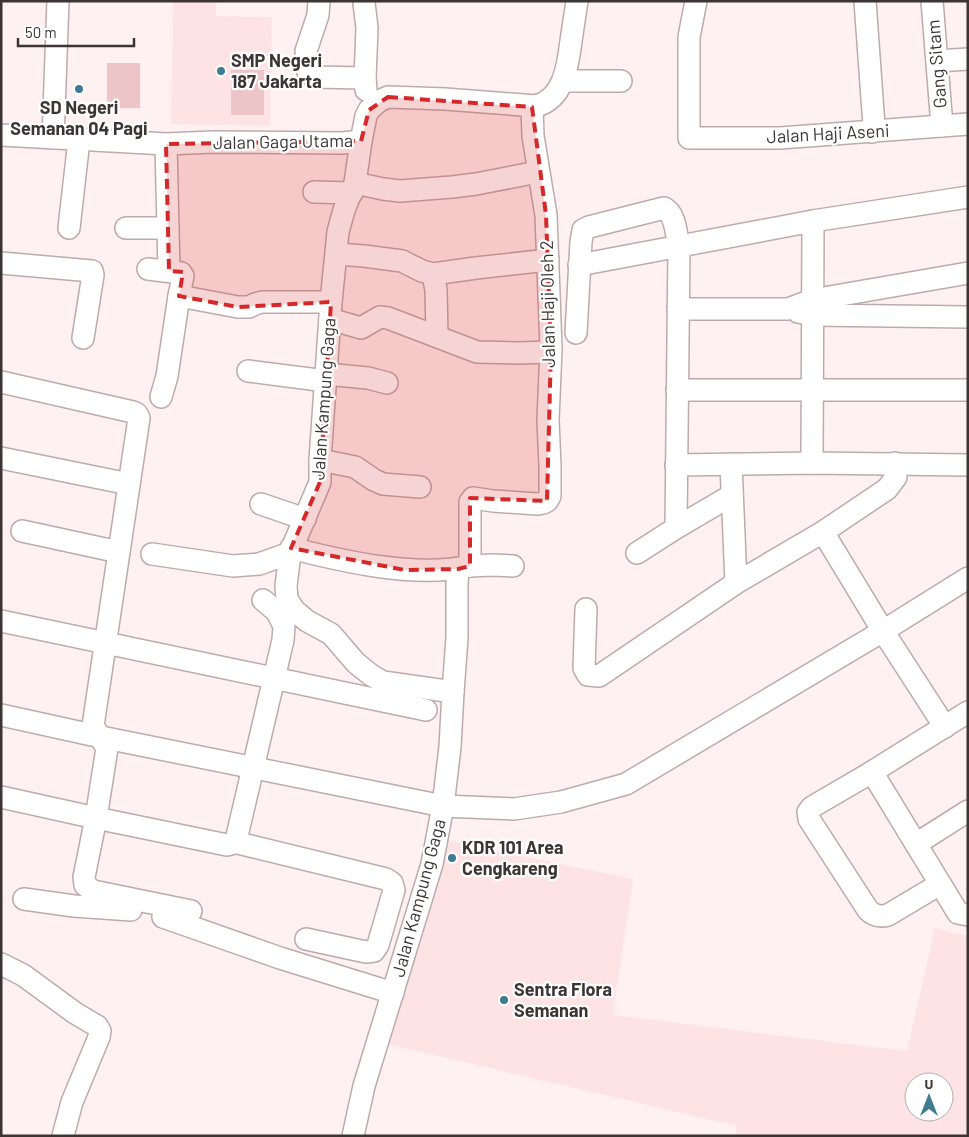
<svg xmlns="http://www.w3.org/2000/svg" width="969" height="1137" font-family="Barlow,sans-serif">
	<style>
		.built { fill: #fde3e4; fill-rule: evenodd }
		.green { fill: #edc5c8 }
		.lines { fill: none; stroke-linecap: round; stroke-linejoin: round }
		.minor-casing { stroke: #bcabac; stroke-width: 24 }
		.minor { stroke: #fff; stroke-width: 21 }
		.marked { fill: #d62828; fill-opacity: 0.2; stroke: #d62828; stroke-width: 4; stroke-dasharray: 10 6; stroke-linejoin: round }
		.poi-dot { fill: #3f7c92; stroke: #fff; stroke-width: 2 }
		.labels { text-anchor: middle; stroke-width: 4.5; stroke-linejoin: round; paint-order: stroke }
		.poi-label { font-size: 18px; font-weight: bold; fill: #3c3535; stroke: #fff; text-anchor: start }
		.street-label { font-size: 18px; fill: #3c3535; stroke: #fff }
	</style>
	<rect width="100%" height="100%" fill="#fff1f1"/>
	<g class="built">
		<path d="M 173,1 L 216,1 L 216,16 L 272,17 L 270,126 L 171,124 Z"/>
		<path d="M 446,840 L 633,879 L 613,1015 L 907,1051 L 935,928 L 968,936 L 968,1136 L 735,1136 L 737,1126 L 391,1045 L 382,1041 ZM 914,1082 L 944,1082 L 944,1112 L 914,1112 Z"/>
	</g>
	<g class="green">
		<rect x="107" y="63" width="33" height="45"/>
		<rect x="231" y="70" width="33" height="45"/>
	</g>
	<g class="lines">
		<defs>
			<g id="minor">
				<path d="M 319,1 L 318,15 L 306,51 L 308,72 L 314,77 L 365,78"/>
				<path d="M 696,1 L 689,37 L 689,138 L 780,138 L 968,124"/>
				<path d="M 865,1 L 874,126 L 872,132"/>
				<path d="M 932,1 L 942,126"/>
				<path d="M 364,3 L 367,28 L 365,78 L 366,90"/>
				<path d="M 937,61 L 968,59"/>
				<path d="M 563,81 L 621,81"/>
				<path d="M 1,135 L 166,144 L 213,142 L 342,143 L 361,141 L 366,116 L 369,110 L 379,101 L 388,97 L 445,99 L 536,106 C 564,99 568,65 571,41 C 573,28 575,14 577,1"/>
				<path d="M 53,138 L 58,1"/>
				<path d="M 166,144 L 169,271"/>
				<path d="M 355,183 L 383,189 L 400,191 L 452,187 L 476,184 L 538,172"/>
				<path d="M 314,192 L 352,193"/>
				<path d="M 69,228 L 79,140"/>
				<path d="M 126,228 L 168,228"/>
				<path d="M 337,254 L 364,256 L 402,261 L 422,271 L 433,274 L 476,268 L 548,260"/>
				<path d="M 1,263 L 92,271 L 93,275 L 83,338"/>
				<path d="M 579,265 L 813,221 L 968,197"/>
				<path d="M 148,269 L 181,273 L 183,276 L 179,296 L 238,307 L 249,307 L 255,304 L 262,302 L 331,302"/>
				<path d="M 433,274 L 436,290 L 437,336"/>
				<path d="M 678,309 L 788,309 L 812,300 L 968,273"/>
				<path d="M 798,312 L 813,315 L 968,317"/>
				<path d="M 330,319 L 361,328 L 380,317 L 388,318 L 477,352 L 519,353 L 550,352"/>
				<path d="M 576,333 L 581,242 L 583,230 L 589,227 L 664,208 C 676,214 676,234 679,247 L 676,528"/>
				<path d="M 248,371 L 326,381"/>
				<path d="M 326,374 L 368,378 L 387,383"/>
				<path d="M 1,382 L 133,412 L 137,414 L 139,418 L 93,726 L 107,748 L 96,818 L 84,877 L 85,885 L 93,891 L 191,911"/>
				<path d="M 677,390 L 968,390"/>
				<path d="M 161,397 L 167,376 L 179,296"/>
				<path d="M 1,458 L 129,484"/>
				<path d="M 320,460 L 355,467 L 374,480 L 383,484 L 420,487"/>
				<path d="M 812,463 L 813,221"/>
				<path d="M 731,464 L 736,583"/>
				<path d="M 676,465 L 812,463 L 968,465"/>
				<path d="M 261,504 L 305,519"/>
				<path d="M 22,531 L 119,552"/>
				<path d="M 823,532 L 883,631 L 945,727"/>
				<path d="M 291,548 C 345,562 416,578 470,566 L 470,502 L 473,498 L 493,501 L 538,504 L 543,503 L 547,501 L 550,496 L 550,466 L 548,420 L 551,349 L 546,215 L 533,136 L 532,107"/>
				<path d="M 637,553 L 676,528 L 732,495"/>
				<path d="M 152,554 L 233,566 L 259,564 L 290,553"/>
				<path d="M 470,566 L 492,565 L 513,566"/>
				<path d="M 586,609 L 584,668 L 588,675 L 599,676 L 736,583 L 823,532 L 887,489 L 896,477 L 895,463"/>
				<path d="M 1,621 L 426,710"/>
				<path d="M 453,692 L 457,638 L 457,584 L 458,569"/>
				<path d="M 1,715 L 101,737 L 443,806 L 514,809 L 561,802 L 626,784 L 883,631 L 968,578"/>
				<path d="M 872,772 L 958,913 L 968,915"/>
				<path d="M 1,797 L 96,818 L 227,845 C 233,844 236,842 237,836 L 283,640 L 284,626 L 277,612 L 263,600"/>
				<path d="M 234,842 L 386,879 L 392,883 L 394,890 L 378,945 L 374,951 L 366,952 L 306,939"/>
				<path d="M 916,844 L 968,811"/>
				<path d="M 940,884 L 888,915 C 880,917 874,916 868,910 L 809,819 L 808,812 L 812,807 L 872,772 L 968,712"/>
				<path d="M 24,899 L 74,906 L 131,910"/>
				<path d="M 163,917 L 280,958 L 393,993"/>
				<path d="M 1,964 L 23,975 L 75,1013 L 97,1026 L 100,1031 L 99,1037 L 72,1102 L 63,1136"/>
				<path d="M 353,1136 L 364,1086 L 432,864 L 443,806 L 450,747 L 453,692 L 383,682 L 371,675 L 356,663 L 331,634 L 307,621 L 295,611 L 292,607 L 287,599 L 286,586 L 290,553 L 320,482 L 320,460 L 331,302 L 338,232 L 344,210 L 355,183 L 361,141"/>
			</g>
		</defs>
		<use href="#minor" class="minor-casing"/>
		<use href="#minor" class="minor"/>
	</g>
	<path class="marked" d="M 388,97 L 532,107 L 546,215 L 551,349 L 547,501 L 470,498 L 470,566 L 458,569 L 405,570 L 291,548 L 320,482 L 331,302 L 238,307 L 179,296 L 183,272 L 169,271 L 166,144 L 361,141 L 369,110 Z"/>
	<g class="poi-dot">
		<circle cx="221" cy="71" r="5"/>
		<circle cx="79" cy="89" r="5"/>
		<circle cx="452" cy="858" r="5"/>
		<circle cx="504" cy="1000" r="5"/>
	</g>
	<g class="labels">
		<g class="poi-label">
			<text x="231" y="67">SMP Negeri<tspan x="231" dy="21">187 Jakarta</tspan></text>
			<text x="79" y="114" text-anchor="middle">SD Negeri<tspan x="79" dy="21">Semanan 04 Pagi</tspan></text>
			<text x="462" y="854">KDR 101 Area<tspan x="462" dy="21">Cengkareng</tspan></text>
			<text x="514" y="996">Sentra Flora<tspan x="514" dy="21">Semanan</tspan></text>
		</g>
		<g class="street-label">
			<text transform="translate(937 64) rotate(-95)" y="6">Gang Sitam</text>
			<text transform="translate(828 134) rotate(-3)" y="6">Jalan Haji Aseni</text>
			<text transform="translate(283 142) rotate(-1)" y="6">Jalan Gaga Utama</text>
			<text transform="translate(548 304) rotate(-91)" y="6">Jalan Haji Oleh 2</text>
			<text transform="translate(324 399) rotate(-86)" y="6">Jalan Kampung Gaga</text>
			<text transform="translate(419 898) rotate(-75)" y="6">Jalan Kampung Gaga</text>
		</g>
	</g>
	<rect width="969" height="1137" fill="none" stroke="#3c3535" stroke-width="5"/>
	<g transform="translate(929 1097)"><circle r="24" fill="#ffffff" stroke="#b1aeae"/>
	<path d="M0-4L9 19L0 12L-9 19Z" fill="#3f7c92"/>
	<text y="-8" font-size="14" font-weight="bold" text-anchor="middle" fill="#3c3535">U</text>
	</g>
	<path d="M18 38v8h116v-8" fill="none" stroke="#3c3535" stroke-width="2.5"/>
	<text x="25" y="38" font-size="15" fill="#3c3535" stroke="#ffffff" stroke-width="4" paint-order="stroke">50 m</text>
</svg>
